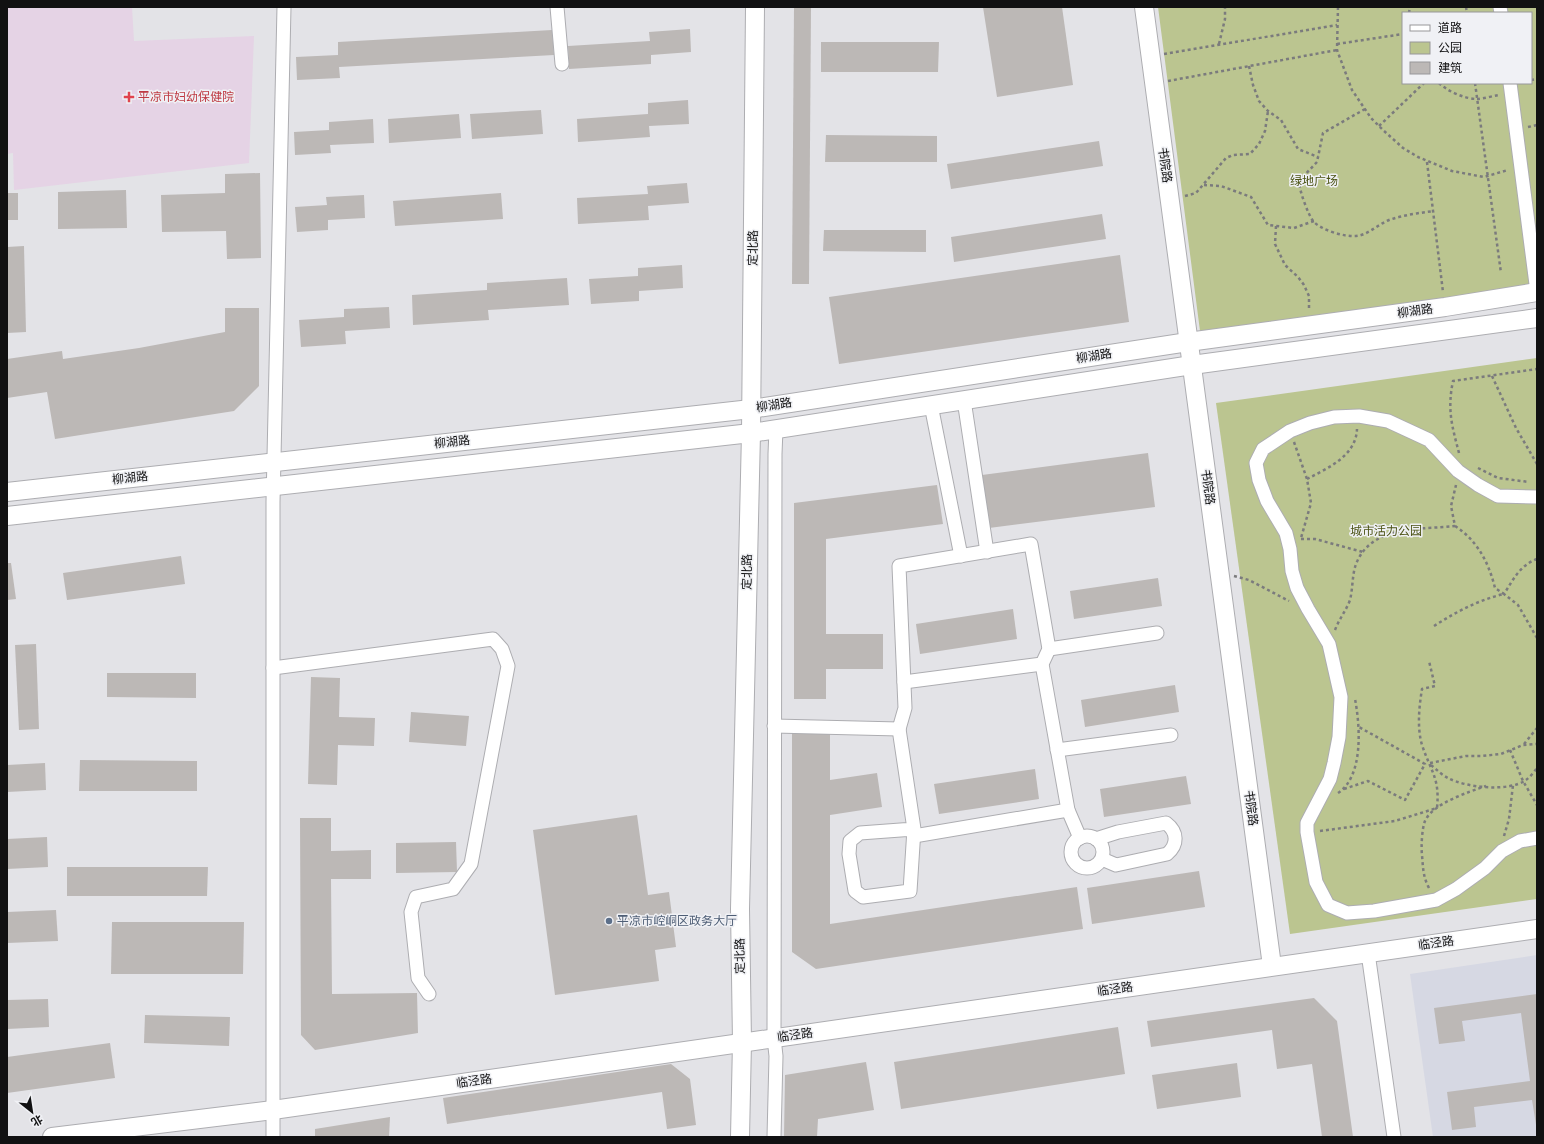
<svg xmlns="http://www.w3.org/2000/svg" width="1544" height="1144" font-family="'Open Sans','Noto Sans SC',sans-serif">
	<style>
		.built { fill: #d6d8e3 }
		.medical { fill: #e5d3e5 }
		.green { fill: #bbc590; fill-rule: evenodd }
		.building { fill: #bcb8b6 }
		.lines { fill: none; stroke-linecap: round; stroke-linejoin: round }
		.street-casing { stroke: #adadb1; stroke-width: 15 }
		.secondary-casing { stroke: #adadb1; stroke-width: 20 }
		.path { stroke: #7b7b7d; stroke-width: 2.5; stroke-dasharray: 3 3; stroke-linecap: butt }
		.street { stroke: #fff; stroke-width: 13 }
		.secondary { stroke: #fff; stroke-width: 18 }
		.health-dot { fill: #e0444e; stroke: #f0f1f5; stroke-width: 1.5 }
		.service-dot { fill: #5c6f8a; stroke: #f0f1f5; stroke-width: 1.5 }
		.labels { text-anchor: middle; stroke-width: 3; stroke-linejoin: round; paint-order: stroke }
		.health-label { font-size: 12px; fill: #be3a42; stroke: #f0f1f5; text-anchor: start }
		.street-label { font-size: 12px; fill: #111112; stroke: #f0f1f5 }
		.park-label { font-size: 12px; fill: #4a5213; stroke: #f0f1f5 }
		.service-label { font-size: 12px; fill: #4e5e75; stroke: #f0f1f5; text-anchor: start }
	</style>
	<rect width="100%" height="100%" fill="#e3e3e7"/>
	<path class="built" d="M 1537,955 L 1537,1137 L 1433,1137 L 1410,974 Z"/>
	<path class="medical" d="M 7,7 L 132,7 L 134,41 L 254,36 L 249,163 L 14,190 L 13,153 L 7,154 Z"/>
	<g class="green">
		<path d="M 1158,7 L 1537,7 L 1537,286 L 1200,331 ZM 1403,13 L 1531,13 L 1531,83 L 1403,83 Z"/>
		<path d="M 1537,358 L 1537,899 L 1290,934 L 1216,403 Z"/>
	</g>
	<g class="building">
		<path d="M 794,7 L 811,7 L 809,284 L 792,284 Z"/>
		<path d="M 983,7 L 1062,7 L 1073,85 L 997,97 Z"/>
		<path d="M 690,29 L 691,52 L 651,55 L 651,64 L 569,69 L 568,46 L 650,41 L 649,32 Z"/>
		<path d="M 552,30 L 554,55 L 339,67 L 340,78 L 297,80 L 296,57 L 338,55 L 338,42 Z"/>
		<path d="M 821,42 L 939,42 L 938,72 L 821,72 Z"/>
		<path d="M 688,100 L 689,124 L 649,126 L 650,137 L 578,142 L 577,119 L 648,114 L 648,103 Z"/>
		<path d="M 541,110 L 543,134 L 472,139 L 470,114 Z"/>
		<path d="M 459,114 L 461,138 L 389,143 L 388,119 Z"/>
		<path d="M 373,119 L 374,143 L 330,145 L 331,153 L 295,155 L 294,132 L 329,130 L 329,122 Z"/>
		<path d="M 826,135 L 937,136 L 937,162 L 825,162 Z"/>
		<path d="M 1099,141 L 1103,166 L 951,189 L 947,164 Z"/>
		<path d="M 260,173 L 261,258 L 227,259 L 226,231 L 162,232 L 161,195 L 225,193 L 225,174 Z"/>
		<path d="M 687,183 L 689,203 L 648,206 L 649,220 L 578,224 L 577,198 L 648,194 L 647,186 Z"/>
		<path d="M 126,190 L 127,228 L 58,229 L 58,192 Z"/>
		<rect x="7" y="193" width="11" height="27"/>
		<path d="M 501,193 L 503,219 L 395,226 L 393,201 Z"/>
		<path d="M 364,195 L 365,218 L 328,220 L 328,230 L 297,232 L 295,207 L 327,205 L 326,197 Z"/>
		<path d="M 1102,214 L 1106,239 L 954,262 L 951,237 Z"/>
		<path d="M 824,230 L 926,230 L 926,252 L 823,251 Z"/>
		<path d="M 24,246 L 26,332 L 7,333 L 7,247 Z"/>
		<path d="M 1120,255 L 1129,322 L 839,364 L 829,297 Z"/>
		<path d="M 682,265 L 683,288 L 639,291 L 639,301 L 591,304 L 589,279 L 638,276 L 638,268 Z"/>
		<path d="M 567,278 L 569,305 L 488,310 L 489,320 L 413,325 L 412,295 L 487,290 L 487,283 Z"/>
		<path d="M 389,307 L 390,328 L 345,331 L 346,344 L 301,347 L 299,320 L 344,317 L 344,309 Z"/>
		<path d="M 225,308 L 259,308 L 259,386 L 234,411 L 55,439 L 47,392 L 7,398 L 7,359 L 62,351 L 63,359 L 139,348 L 225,332 Z"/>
		<path d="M 1148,453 L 1155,507 L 989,528 L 982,475 Z"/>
		<path d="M 937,485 L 943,524 L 826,539 L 826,634 L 883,634 L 883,669 L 826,669 L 826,699 L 794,699 L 794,503 Z"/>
		<path d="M 181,556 L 185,584 L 67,600 L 63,573 Z"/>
		<path d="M 7,563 L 11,563 L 16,599 L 7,600 Z"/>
		<path d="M 1158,578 L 1162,606 L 1074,619 L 1070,591 Z"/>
		<path d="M 1013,609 L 1017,639 L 920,654 L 916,624 Z"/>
		<path d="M 36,644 L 39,729 L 19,730 L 15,645 Z"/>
		<path d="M 107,673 L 196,673 L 196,698 L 107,697 Z"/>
		<path d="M 311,677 L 340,678 L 339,717 L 375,718 L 374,746 L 338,745 L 337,785 L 308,784 Z"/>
		<path d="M 1175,685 L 1179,712 L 1085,727 L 1081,700 Z"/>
		<path d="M 411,712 L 469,716 L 466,746 L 409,742 Z"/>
		<path d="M 792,730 L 830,730 L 830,780 L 877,773 L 882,807 L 830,815 L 830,924 L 1077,887 L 1083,929 L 816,969 L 792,952 Z"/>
		<path d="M 80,760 L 197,761 L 197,791 L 79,791 Z"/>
		<path d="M 45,763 L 46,790 L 7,792 L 7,765 Z"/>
		<path d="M 1035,769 L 1039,799 L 939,814 L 934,784 Z"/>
		<path d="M 1186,776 L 1191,804 L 1104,817 L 1100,789 Z"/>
		<path d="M 637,815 L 648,895 L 669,892 L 676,947 L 655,950 L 659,981 L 555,995 L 533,830 Z"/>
		<path d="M 300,818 L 331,818 L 331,851 L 371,850 L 371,879 L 331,879 L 332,994 L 417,993 L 418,1033 L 315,1050 L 301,1035 Z"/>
		<path d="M 47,837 L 48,867 L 7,869 L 7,839 Z"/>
		<path d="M 456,842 L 457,872 L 396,873 L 396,843 Z"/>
		<path d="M 67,867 L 208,867 L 207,896 L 67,896 Z"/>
		<path d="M 1199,871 L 1205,907 L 1092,924 L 1087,888 Z"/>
		<path d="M 56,910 L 58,941 L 7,943 L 7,912 Z"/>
		<path d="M 112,922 L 244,922 L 243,974 L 111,974 Z"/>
		<path d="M 1537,994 L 1537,1131 L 1532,1100 L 1474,1107 L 1476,1127 L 1452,1130 L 1447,1092 L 1530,1081 L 1521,1013 L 1462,1021 L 1465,1041 L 1439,1044 L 1434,1008 Z"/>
		<path d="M 1314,998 L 1337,1021 L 1353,1137 L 1322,1137 L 1312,1064 L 1277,1069 L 1272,1030 L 1151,1047 L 1147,1021 Z"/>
		<path d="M 48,999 L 49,1027 L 7,1029 L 7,1000 Z"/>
		<path d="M 145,1015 L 230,1017 L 229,1046 L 144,1043 Z"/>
		<path d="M 1118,1027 L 1125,1074 L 901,1109 L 894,1062 Z"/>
		<path d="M 110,1043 L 115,1078 L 7,1093 L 7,1057 Z"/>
		<path d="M 866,1062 L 874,1110 L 818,1119 L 817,1137 L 784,1137 L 785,1075 Z"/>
		<path d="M 1237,1063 L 1241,1097 L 1157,1109 L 1152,1075 Z"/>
		<path d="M 671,1064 L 690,1079 L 696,1125 L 667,1129 L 662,1092 L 447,1124 L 443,1098 Z"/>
		<path d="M 390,1117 L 389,1137 L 315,1137 L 315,1129 Z"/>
	</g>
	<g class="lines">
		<defs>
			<g id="street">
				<path d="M 557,7 L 562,64"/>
				<path d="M 1500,7 L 1501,13"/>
				<path d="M 1510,83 L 1537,292"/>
				<path d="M 964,400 L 987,552"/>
				<path d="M 931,405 L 961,556"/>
				<path d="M 1537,497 L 1498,496 L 1478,485 L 1458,471 L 1429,440 L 1388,421 L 1359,416 L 1334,417 L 1310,423 L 1290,431 L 1263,449 L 1256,463 L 1259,480 L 1267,501 L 1286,533 L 1290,549 L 1292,571 L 1297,588 L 1308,609 L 1329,644 L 1341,697 L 1339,737 L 1334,763 L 1330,779 L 1307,823 L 1307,832 L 1316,882 L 1328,905 L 1347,913 L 1374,911 L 1436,900 L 1456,889 L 1485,868 L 1502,851 L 1520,841 L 1537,838"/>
				<path d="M 1049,649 L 1157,633"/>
				<path d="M 273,668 L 493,639 L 502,649 L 508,666 L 471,864 L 453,889 L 416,897 L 411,912 L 418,978 L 429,994"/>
				<path d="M 904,682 L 1042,664"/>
				<path d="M 774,726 L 899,729 L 905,708 L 899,566 L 1031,544 L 1049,649 L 1042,664 L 1068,810 L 1080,838"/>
				<path d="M 899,729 L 914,829 L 910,891 L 863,897 L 855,891 L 849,854 L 850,841 L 860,833 L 914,829"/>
				<path d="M 1057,750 L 1171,735"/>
				<path d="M 914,836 L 1068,810"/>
				<circle cx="1087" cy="852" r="16"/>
				<path d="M 1096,839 L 1118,832 L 1166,823 C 1178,832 1178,845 1167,854 L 1116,865 L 1102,859"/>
				<path d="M 1368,953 L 1394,1137"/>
				<path d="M 273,1137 L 273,502 L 284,7"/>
				<path d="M 774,1137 L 776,1056 L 774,1038 L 775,454 L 776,429"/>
			</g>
			<g id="secondary">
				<path d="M 1144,7 L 1272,966"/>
				<path d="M 7,492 L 751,409 L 1188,342 L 1445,307 L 1537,292"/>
				<path d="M 7,516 L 751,433 L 1192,365 L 1537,318"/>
				<path d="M 52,1137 L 273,1110 L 1537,929"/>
				<path d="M 740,1137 L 742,1042 L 740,909 L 751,433 L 755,7"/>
			</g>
		</defs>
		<use href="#street" class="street-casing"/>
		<use href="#secondary" class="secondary-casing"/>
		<g class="path">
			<path d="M 1338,7 L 1337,50 L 1352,90 L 1371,118 L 1384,131 L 1403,148 L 1418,157 L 1452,171 L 1484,177 L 1508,170"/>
			<path d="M 1466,7 L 1467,13"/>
			<path d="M 1409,13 L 1410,7"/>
			<path d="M 1219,44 L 1225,19 L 1225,7"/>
			<path d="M 1337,44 L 1403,34"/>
			<path d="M 1164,54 L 1337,25"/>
			<path d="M 1249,66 L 1253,85 L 1259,101 L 1268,111 L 1281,120 L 1298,149 L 1318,157"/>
			<path d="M 1531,80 L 1537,79"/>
			<path d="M 1168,81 L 1337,50"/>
			<path d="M 1439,83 C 1447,91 1465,99 1477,99 C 1483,99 1492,96 1499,95"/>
			<path d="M 1475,83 L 1501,273"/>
			<path d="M 1365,109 L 1323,133 L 1317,162 L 1299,181 C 1299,190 1308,214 1313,221 C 1321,230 1344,237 1356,236 C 1368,235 1377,225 1389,220 C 1403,215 1419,213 1434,211"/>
			<path d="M 1379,126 L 1424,83"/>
			<path d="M 1528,127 L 1537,125"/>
			<path d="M 1427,162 L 1443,292"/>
			<path d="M 1204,185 L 1221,186 L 1251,197 L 1268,225 L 1294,228 L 1314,221"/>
			<path d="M 1185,196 L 1196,193 L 1226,158 L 1233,155 L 1250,154 L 1259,144 L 1265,131 L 1268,111"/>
			<path d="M 1276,226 L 1275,244 L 1285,265 L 1298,277 L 1304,285 L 1309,296 L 1309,310"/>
			<path d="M 1492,376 L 1516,428 L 1537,464"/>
			<path d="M 1294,442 L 1307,479 L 1311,503 L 1301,538"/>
			<path d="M 1459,453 C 1452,426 1447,410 1453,381 L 1537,369"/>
			<path d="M 1478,468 L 1498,478 L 1529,482"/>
			<path d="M 1307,479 C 1328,468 1356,456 1357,429"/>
			<path d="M 1455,526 C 1477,540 1489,563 1495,588 L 1504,594"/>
			<path d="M 1301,539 L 1315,539 L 1363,552"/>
			<path d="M 1537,559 C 1520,565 1513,580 1504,594 L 1518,605 L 1537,638"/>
			<path d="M 1234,576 L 1249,580 L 1289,601"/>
			<path d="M 1434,626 C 1456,612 1478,600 1504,594"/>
			<path d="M 1335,630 C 1339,619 1346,611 1350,600 C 1353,588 1352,575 1356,564 C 1372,524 1421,530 1455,526 L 1451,506 L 1456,485"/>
			<path d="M 1524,744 L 1537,728"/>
			<path d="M 1510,750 L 1523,781 L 1537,805"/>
			<path d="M 1430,763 L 1466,756 L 1481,756 L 1501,754 L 1523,745 L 1537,744"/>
			<path d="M 1431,765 C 1437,770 1442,775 1448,778 C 1467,788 1509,792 1526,780 C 1530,777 1534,772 1537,768"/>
			<path d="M 1344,789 L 1368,781 L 1405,800 L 1425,764 L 1359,727"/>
			<path d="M 1338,793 C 1364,776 1360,725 1355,699"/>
			<path d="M 1320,831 L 1395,821 L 1437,808 C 1440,778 1431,772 1422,745 C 1417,728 1419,707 1422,689 L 1435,686 L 1429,661"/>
			<path d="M 1504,836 L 1509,819 L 1513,785"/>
			<path d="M 1429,888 C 1423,877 1423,867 1422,855 C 1421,847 1422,828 1425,821 C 1433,803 1469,792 1486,786"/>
		</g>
		<use href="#street" class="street"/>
		<use href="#secondary" class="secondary"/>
	</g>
	<path class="health-dot" d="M127 91h4v4h4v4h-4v4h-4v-4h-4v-4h4z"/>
	<circle class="service-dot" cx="609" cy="921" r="4"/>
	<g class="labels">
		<g class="health-label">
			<text x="138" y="101">平凉市妇幼保健院</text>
		</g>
		<g class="street-label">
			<text transform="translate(1165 165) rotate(82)" y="4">书院路</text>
			<text transform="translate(753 248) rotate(-89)" y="4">定北路</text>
			<text transform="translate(1415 311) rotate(-8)" y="4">柳湖路</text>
			<text transform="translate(1094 356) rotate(-9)" y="4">柳湖路</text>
			<text transform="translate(774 405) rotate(-9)" y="4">柳湖路</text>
			<text transform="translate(452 442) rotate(-6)" y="4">柳湖路</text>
			<text transform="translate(130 478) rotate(-6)" y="4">柳湖路</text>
			<text transform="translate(1208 487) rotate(82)" y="4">书院路</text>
			<text transform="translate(747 572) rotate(-89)" y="4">定北路</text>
			<text transform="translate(1251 808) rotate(82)" y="4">书院路</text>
			<text transform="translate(1436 943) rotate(-8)" y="4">临泾路</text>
			<text transform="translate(740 956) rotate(-91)" y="4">定北路</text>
			<text transform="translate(1115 989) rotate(-8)" y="4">临泾路</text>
			<text transform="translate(795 1035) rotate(-8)" y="4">临泾路</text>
			<text transform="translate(474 1081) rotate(-8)" y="4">临泾路</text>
		</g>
		<g class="park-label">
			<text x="1314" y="185">绿地广场</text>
			<text x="1386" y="535">城市活力公园</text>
		</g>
		<g class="service-label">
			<text x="617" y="925">平凉市崆峒区政务大厅</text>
		</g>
	</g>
	<rect width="1544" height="1144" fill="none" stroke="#111112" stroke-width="16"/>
	<rect x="1402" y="12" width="130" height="72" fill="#f0f1f5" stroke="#97979a"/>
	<rect x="1410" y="25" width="20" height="6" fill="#ffffff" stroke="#97979a"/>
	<text x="1438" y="32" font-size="12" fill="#111112">道路</text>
	<rect x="1410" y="42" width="20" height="12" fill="#bbc590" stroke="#97979a"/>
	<text x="1438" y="52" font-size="12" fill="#111112">公园</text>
	<rect x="1410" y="62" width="20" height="12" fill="#bcb8b6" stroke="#97979a"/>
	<text x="1438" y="72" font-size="12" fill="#111112">建筑</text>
	<g transform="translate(32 1112) rotate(150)" stroke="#f0f1f5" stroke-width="3" paint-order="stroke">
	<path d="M0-3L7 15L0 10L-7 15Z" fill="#111112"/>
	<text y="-6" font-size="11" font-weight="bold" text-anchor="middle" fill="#111112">北</text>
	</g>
</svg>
